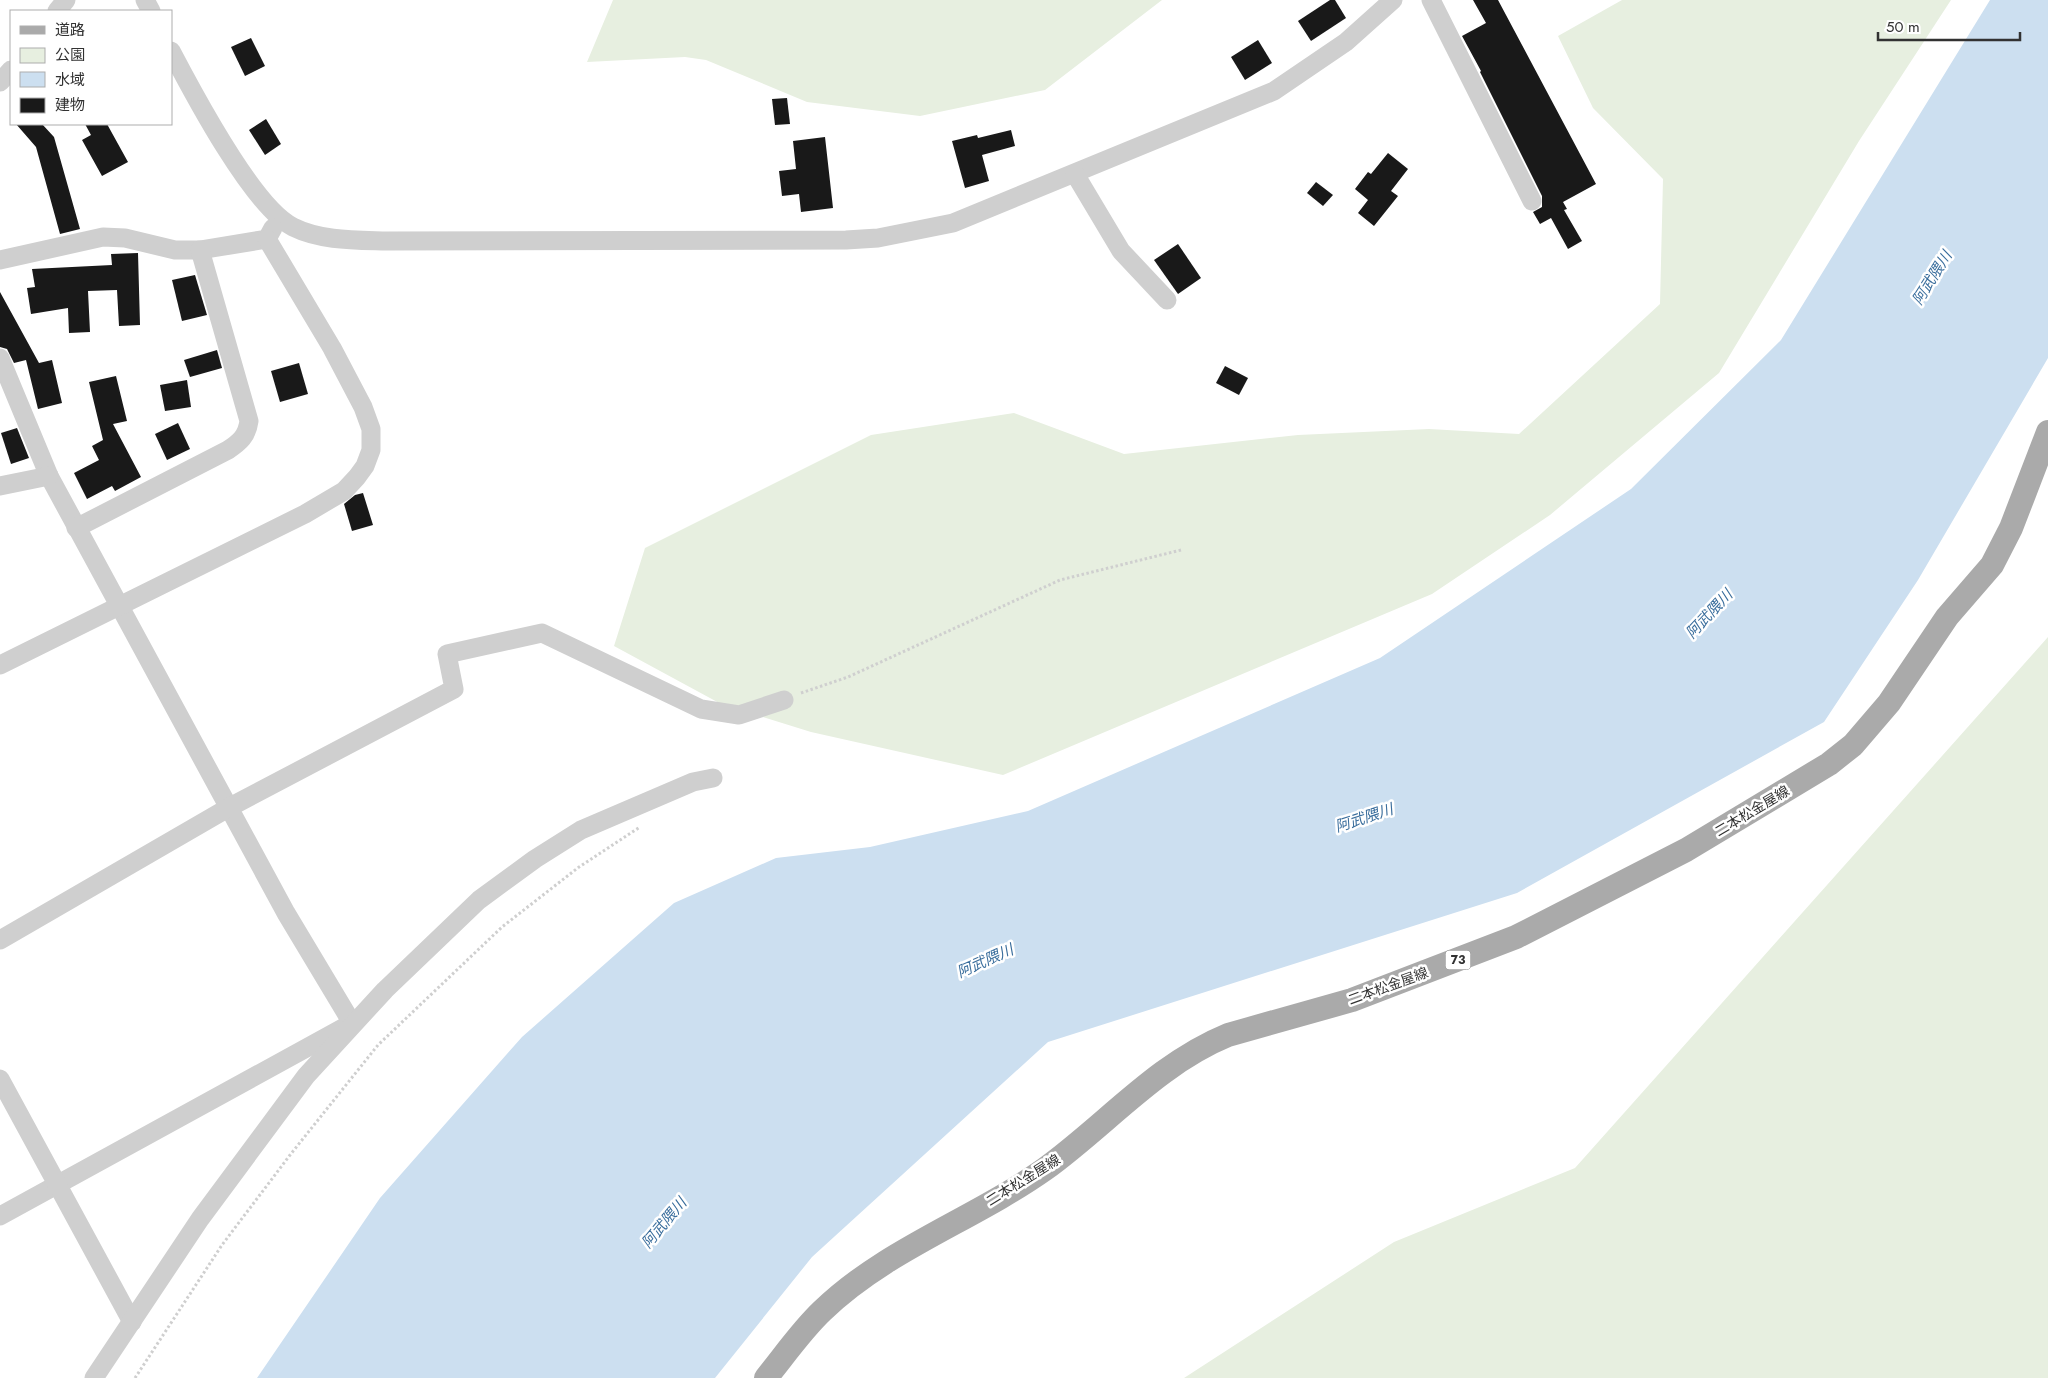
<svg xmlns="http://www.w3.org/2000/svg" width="2048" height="1378" font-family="Jost,'Noto Sans JP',sans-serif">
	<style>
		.green { fill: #e7efe0 }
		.water { fill: #ccdff0 }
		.building { fill: #191919 }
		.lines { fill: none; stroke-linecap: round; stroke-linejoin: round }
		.path { stroke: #cfcfcf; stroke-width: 3; stroke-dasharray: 2.5 2.5; stroke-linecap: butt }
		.minor { stroke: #cfcfcf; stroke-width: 19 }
		.major { stroke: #aaa; stroke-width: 24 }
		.labels { text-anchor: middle; stroke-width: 5; stroke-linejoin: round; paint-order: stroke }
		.shield { fill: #fff; stroke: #707070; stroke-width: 1 }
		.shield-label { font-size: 12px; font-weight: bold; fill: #323232 }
		.street-label { font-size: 14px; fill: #323232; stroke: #fff }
		.water-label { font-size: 15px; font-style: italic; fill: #396d9c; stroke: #fff }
	</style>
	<rect width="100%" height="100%" fill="#fff"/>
	<g class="green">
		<path d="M 613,0 L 1162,0 L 1045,90 L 920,116 L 807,102 L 706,60 L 685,57 L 587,62 Z"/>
		<path d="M 1622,0 L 1951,0 L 1859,141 L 1719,373 L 1550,515 L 1432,594 L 1003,775 L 811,732 L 721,704 L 614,646 L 645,548 L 871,435 L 1014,413 L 1124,454 L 1298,435 L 1429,429 L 1519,434 L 1660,304 L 1663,179 L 1593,108 L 1558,36 Z"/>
		<path d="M 2048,637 L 2048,1378 L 1184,1378 L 1394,1242 L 1575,1168 Z"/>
	</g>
	<path class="water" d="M 1990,0 L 2048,0 L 2048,358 L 1918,580 L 1824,722 L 1517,893 L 1048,1042 L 812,1257 L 715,1378 L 257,1378 L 380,1198 L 522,1037 L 674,903 L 776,858 L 870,847 L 1028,811 L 1380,658 L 1631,489 L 1781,340 Z"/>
	<g class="building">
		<path d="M 1330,0 L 1335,0 L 1346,18 L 1311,41 L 1298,21 Z"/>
		<path d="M 1473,0 L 1498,0 L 1596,184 L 1563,202 L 1567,209 L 1564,210 L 1582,241 L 1568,249 L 1551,218 L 1540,224 L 1533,212 L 1542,207 L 1542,196 L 1480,72 L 1481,71 L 1462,36 L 1486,23 Z"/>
		<path d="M 251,38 L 265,66 L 245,76 L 231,47 Z"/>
		<path d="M 1258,40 L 1272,63 L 1245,80 L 1231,57 Z"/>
		<path d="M 787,98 L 790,124 L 775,125 L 772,99 Z"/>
		<path d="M 266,119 L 281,144 L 265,155 L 249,130 Z"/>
		<path d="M 16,124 L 42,124 L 54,137 L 80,229 L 60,234 L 36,147 Z"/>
		<path d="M 85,124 L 107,124 L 128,162 L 102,176 L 82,140 L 91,135 Z"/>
		<path d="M 1011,130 L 1015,146 L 982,155 L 989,181 L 965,188 L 952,141 L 977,135 L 978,138 Z"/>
		<path d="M 825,137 L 833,208 L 801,212 L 799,194 L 782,196 L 779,171 L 796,169 L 793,141 Z"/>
		<path d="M 1388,153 L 1408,169 L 1391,191 L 1398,196 L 1374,226 L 1358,213 L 1368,200 L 1355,189 L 1368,172 L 1371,174 Z"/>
		<path d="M 1316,182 L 1333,195 L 1323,206 L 1307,193 Z"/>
		<path d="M 1178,244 L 1201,278 L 1178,294 L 1154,260 Z"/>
		<path d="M 138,253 L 140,325 L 119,326 L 117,290 L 88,291 L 90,332 L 69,333 L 68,308 L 31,314 L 27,288 L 35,287 L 32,269 L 112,265 L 111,254 Z"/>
		<path d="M 195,275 L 207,315 L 182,321 L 172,280 Z"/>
		<path d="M 0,292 L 39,363 L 52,360 L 62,403 L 38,409 L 26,360 L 14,363 L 7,349 L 0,347 Z"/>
		<path d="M 217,350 L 222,368 L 190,377 L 184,360 Z"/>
		<path d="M 299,363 L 308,394 L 280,402 L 271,371 Z"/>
		<path d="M 1225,366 L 1248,378 L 1239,395 L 1216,383 Z"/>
		<path d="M 116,376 L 127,421 L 113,424 L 141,477 L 115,491 L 112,486 L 87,499 L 74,473 L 99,460 L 92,446 L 103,440 L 89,382 Z"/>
		<path d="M 187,380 L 191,407 L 165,411 L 160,385 Z"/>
		<path d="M 178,423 L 190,449 L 167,460 L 155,434 Z"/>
		<path d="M 17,428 L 29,458 L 11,464 L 1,433 Z"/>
		<path d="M 363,493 L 373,525 L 352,531 L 344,504 L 355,495 Z"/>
	</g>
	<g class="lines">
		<g class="path">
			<path d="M 801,693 L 848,677 L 1060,580 L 1181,550"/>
			<path d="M 135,1378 L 222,1245 L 290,1155 L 378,1045 L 502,927 L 579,867 L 640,827"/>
		</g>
		<g class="minor">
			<path d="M 145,0 L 151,11"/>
			<path d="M 1431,0 L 1532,201"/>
			<path d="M 57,11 L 66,0"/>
			<path d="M 171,51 C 193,93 253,207 293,227 C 321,241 356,240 387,241 L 846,240 L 878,238 L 953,223 L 1274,91 L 1346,42 L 1393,0"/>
			<path d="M 0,82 L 11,70"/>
			<path d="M 1075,174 L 1121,251 L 1167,300"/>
			<path d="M 0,260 L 103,237 L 125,238 L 175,250 L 200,250 L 267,239 L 273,228"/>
			<path d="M 0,358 L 49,476 L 286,913 L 352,1023 L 0,1216"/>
			<path d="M 0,486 L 49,476"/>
			<path d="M 76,528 L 228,450 C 240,442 247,436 249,421 L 200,250"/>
			<path d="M 0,665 L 305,514 L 344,491 L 357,477 L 365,466 L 371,450 L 371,429 L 363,407 L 332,348 L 267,239"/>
			<path d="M 0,940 L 228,808 L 454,689 L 447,654 L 542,633 L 701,709 L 739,715 L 784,700"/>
			<path d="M 0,1079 L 132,1322"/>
			<path d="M 94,1378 L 200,1219 L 306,1076 L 385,990 L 479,900 L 535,859 L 581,830 L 693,782 L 713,778"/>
		</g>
		<path class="major" d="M 766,1378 C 784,1356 801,1331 822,1311 C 886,1249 973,1220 1045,1169 C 1106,1125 1157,1064 1228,1035 L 1352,1000 L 1516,937 L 1686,850 L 1829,764 L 1853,745 L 1889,703 L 1947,617 L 1992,565 L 2011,528 L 2048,432"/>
	</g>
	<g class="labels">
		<rect class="shield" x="1445.5" y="950.5" width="25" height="19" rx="4"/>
		<g class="shield-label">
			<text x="1458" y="964">73</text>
		</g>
		<g class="street-label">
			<text transform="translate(1752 811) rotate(-31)" y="5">二本松金屋線</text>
			<text transform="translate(1388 986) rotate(-20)" y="5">二本松金屋線</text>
			<text transform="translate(1023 1180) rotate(-32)" y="5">二本松金屋線</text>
		</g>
		<g class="water-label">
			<text transform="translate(1932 278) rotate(-58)" y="5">阿武隈川</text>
			<text transform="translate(1709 614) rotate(-47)" y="5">阿武隈川</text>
			<text transform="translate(1364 818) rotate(-18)" y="5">阿武隈川</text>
			<text transform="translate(985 961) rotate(-24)" y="5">阿武隈川</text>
			<text transform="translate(664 1223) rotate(-50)" y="5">阿武隈川</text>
		</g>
	</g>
	<rect x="10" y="10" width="162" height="115" fill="#ffffff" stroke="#adadad"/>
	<rect x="20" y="26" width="25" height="8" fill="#aaaaaa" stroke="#adadad"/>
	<text x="55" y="35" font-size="15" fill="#323232">道路</text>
	<rect x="20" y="48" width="25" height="15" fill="#e7efe0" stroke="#adadad"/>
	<text x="55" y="60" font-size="15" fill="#323232">公園</text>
	<rect x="20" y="72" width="25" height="15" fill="#ccdff0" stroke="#adadad"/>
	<text x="55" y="85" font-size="15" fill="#323232">水域</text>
	<rect x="20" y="98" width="25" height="15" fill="#191919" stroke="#adadad"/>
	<text x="55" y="110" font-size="15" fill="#323232">建物</text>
	<path d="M1878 32v8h142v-8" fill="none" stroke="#323232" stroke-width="2.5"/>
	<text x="1886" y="32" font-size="15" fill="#323232" stroke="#ffffff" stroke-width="4" paint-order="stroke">50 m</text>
</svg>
